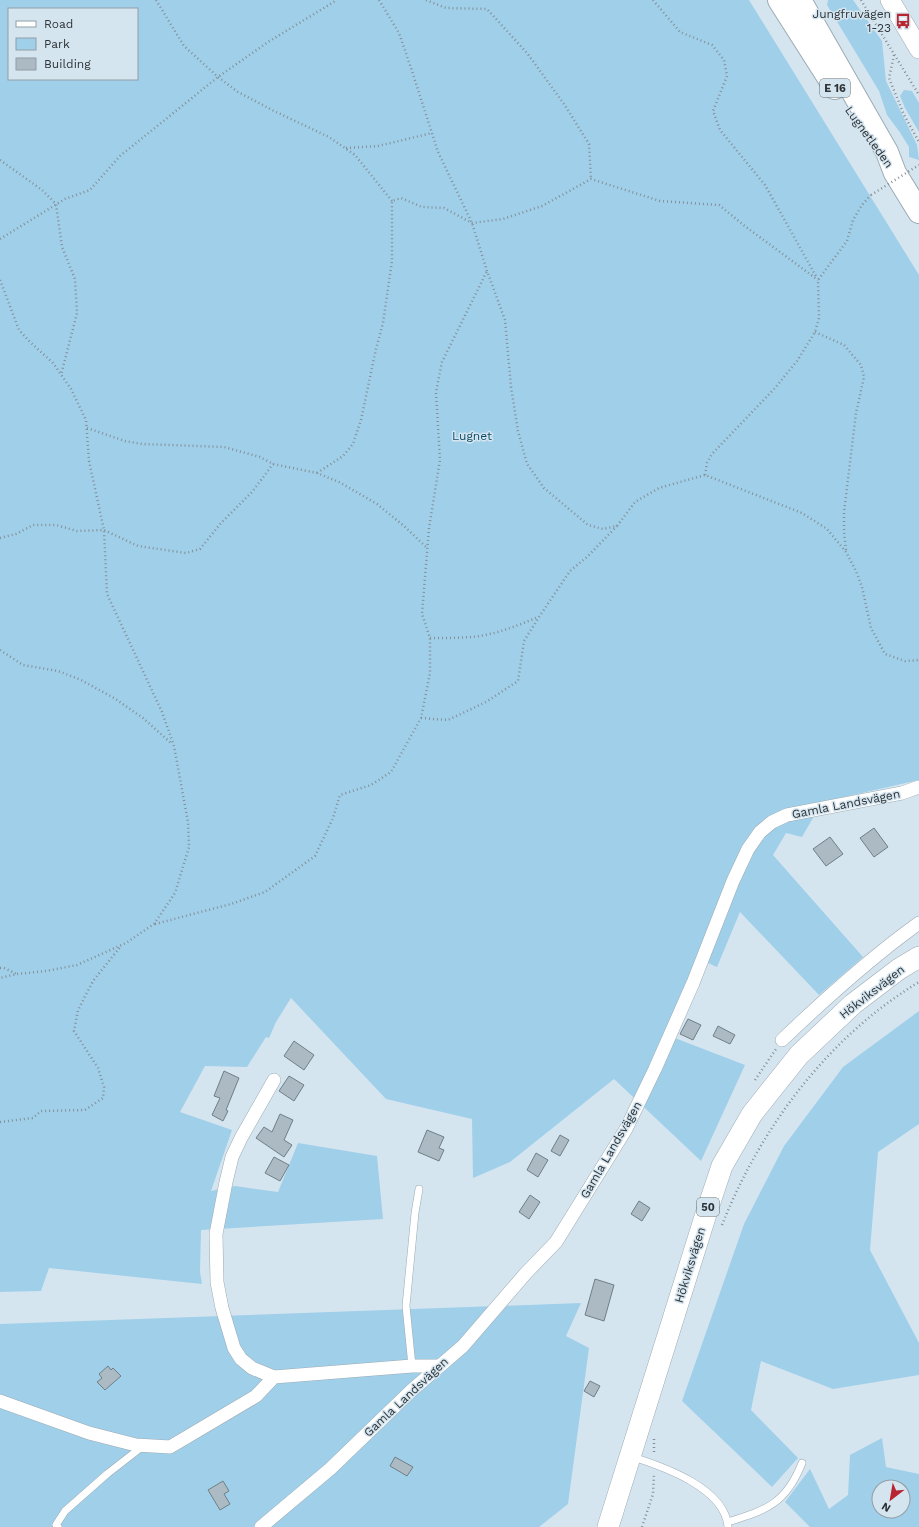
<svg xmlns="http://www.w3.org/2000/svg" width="919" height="1527" font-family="'Work Sans',sans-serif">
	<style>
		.green { fill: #a0cfea; fill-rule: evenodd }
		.building { fill: #abbac3; stroke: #707f87 }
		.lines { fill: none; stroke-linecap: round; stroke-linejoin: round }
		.lane-casing { stroke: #9cabb4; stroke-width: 8 }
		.street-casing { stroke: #9cabb4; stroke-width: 14 }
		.secondary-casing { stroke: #9cabb4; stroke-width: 20 }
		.primary-casing { stroke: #9cabb4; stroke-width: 22 }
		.highway-casing { stroke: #9cabb4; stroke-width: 24 }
		.path { stroke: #848f96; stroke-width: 2.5; stroke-dasharray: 1 3; stroke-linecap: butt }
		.lane { stroke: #fff; stroke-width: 7 }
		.street { stroke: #fff; stroke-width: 13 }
		.secondary { stroke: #fff; stroke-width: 19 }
		.primary { stroke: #fff; stroke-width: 21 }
		.highway { stroke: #fff; stroke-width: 22 }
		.path-bridge { stroke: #848f96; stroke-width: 2.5; stroke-dasharray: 1 3; stroke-linecap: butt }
		.labels { text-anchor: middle; stroke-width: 3; stroke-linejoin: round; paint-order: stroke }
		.shield { fill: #d5e5ef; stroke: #5f686e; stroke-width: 1 }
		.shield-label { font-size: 11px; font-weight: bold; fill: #2d3337 }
		.poi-label { font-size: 12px; fill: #2d3337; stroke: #d5e5ef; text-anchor: end }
		.street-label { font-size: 12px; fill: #2d3337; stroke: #d5e5ef }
		.park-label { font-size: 12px; fill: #0b4c68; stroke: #d5e5ef }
	</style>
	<rect width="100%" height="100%" fill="#d5e5ef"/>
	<g class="green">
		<path d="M 0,0 L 749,0 L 919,275 L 919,780 L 822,802 L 802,837 L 786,833 L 773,855 L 863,957 L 819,995 L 740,912 L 717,967 L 699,959 L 667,1035 L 745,1065 L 701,1161 L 614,1079 L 510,1162 L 473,1178 L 472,1119 L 386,1099 L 291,998 L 276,1022 L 269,1038 L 266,1037 L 247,1067 L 205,1066 L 180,1112 L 232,1130 L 211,1191 L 235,1186 L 278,1192 L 298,1143 L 377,1156 L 383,1219 L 201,1230 L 200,1272 L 202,1284 L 49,1268 L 41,1291 L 0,1292 ZM 9,9 L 137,9 L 137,79 L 9,79 Z"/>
		<path d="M 828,0 L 853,0 L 882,41 L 886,81 L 917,145 L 919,160 L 909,157 L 909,147 L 899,131 L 887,115 L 879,91 L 827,5 Z"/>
		<path d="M 904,90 L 912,91 L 919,103 L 919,132 L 905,108 L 900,96 Z"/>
		<path d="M 919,1011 L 919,1124 L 878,1152 L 870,1250 L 919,1343 L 919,1375 L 833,1389 L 761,1361 L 751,1410 L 798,1458 L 772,1487 L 682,1401 L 744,1224 L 784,1146 L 843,1067 Z"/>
		<path d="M 581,1303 L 566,1336 L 589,1348 L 568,1504 L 539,1527 L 0,1527 L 0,1324 Z"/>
		<path d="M 882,1438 L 886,1467 L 919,1474 L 919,1527 L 810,1527 L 785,1502 L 810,1469 L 829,1509 L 848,1495 L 850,1455 ZM 879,1487 L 903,1487 L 903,1511 L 879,1511 Z"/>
	</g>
	<g class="building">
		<path d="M 874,828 L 888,847 L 874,857 L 860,838 Z"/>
		<path d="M 830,837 L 843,854 L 826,866 L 813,849 Z"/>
		<path d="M 688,1019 L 701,1025 L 693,1040 L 680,1034 Z"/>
		<path d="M 718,1026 L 735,1035 L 730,1044 L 713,1036 Z"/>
		<path d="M 294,1041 L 314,1055 L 304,1070 L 284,1056 Z"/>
		<path d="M 224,1071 L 239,1078 L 226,1110 L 228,1111 L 223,1121 L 212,1115 L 220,1098 L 214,1096 Z"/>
		<path d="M 289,1076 L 304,1085 L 294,1101 L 279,1091 Z"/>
		<path d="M 280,1114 L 293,1120 L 284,1140 L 292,1145 L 284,1157 L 256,1138 L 264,1127 L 272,1132 Z"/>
		<path d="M 427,1130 L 444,1137 L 439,1148 L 444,1150 L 439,1161 L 418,1152 Z"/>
		<path d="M 560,1135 L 569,1140 L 560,1156 L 551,1151 Z"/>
		<path d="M 536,1153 L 548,1160 L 538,1177 L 527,1170 Z"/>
		<path d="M 274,1157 L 289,1165 L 280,1181 L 265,1173 Z"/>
		<path d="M 530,1195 L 540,1202 L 529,1219 L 519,1212 Z"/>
		<path d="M 639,1201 L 650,1208 L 642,1221 L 631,1214 Z"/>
		<path d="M 595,1279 L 614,1285 L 604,1321 L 585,1315 Z"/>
		<path d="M 108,1366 L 111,1370 L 113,1368 L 121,1376 L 105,1390 L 97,1382 L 102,1378 L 99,1374 Z"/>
		<path d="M 590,1381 L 600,1386 L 594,1397 L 584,1391 Z"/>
		<path d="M 395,1457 L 413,1467 L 407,1476 L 390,1466 Z"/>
		<path d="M 223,1481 L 229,1491 L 224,1494 L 230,1504 L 220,1510 L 208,1490 Z"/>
	</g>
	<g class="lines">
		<defs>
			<g id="lane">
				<path d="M 412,1366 L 406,1306 L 415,1213 L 419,1189"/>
				<path d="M 633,1457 C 664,1467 725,1488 728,1527"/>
				<path d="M 728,1522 C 766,1510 786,1504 802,1463"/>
				<path d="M 58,1527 L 56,1525 L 65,1511 L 107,1474 L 143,1446"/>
			</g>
			<g id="street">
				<path d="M 782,1040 C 826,998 870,958 919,923"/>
				<path d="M 274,1377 L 252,1368 L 241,1359 L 234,1348 L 222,1308 L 217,1282 L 216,1234 L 226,1182 L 232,1157 L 241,1138 L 274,1080"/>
				<path d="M 0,1401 L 89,1433 L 136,1445 L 170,1447 L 256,1396 L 274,1377 L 412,1366 L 438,1366"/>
				<path d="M 261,1527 L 330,1469 L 412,1390 L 463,1346 L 526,1273 L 556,1242 L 626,1129 L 655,1069 L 693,983 L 733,881 L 748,849 L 760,832 L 772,822 L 787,815 L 902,793 L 919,787"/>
			</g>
			<path id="secondary" d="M 890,0 L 919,49"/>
			<path id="primary" d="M 608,1527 L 705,1217 L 722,1166 L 752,1114 L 799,1055 L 853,1004 L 899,969 L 919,957"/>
			<g id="highway">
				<path d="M 779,0 L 835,88"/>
				<path d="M 800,0 L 887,152 L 895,173 L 919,212"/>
			</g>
		</defs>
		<use href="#lane" class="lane-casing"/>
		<use href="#street" class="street-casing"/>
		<use href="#secondary" class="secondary-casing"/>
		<use href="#primary" class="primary-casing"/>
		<use href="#highway" class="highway-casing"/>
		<g class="path">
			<path d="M 156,0 L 184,46 L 218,77 L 238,92 L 274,111 L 329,137 L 355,155 L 392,201"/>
			<path d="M 379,0 L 399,33 L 412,71 L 438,152 L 472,223 L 487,271 L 505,320 L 511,387 L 518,431 L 527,464 L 544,488 L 588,525 L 603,529 L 617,526 L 635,502 L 659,488 L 705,475 L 802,513 L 827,529 L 846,552 L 856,571 L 862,587 L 871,628 L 885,654 L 905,661 L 919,660"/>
			<path d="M 426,0 L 446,8 L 487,9 L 527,53 L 564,104 L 589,144 L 591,179"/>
			<path d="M 653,0 L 680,32 L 712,45 L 724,60 L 727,76 L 713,111 L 720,130 L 765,185 L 817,278"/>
			<path d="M 861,0 L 919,95"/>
			<path d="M 894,55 L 889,78 L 904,115 L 919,142"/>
			<path d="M 346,148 L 378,146 L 432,133"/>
			<path d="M 0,160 L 42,190 L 56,204 L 62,247 L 75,279 L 77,313 L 61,375"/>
			<path d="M 0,239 L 65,199 L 90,190 L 120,156 L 218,77 L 268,42 L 337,0"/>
			<path d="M 0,280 L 19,330 L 30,342 L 53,363 L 71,389 L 86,420 L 89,461 L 104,530 L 107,594 L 162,712 L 174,746 L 188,822 L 189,847 L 175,893 L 154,924 L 126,943 L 77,965 L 46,971 L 17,974 L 0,978"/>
			<path d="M 815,332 L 844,345 L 861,365 L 864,377 L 856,413 L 844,512 L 844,532 L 846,550"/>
			<path d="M 87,428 L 125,441 L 142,444 L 224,447 L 260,457 L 273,464 L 317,473 L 339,482 L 377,504 L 404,526 L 427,548"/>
			<path d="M 317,473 L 343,456 L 353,444 L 361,420 L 376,349 L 383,323 L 392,261 L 392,201 L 401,198 L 422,207 L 444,208 L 472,223 L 503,219 L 542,206 L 591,179 L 660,201 L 719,205 L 746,227 L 818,280"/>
			<path d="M 705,475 L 707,463 L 712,454 L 775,388 L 797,361 L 815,332 L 819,318 L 818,280 L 847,241 L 853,220 L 862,205 L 871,195"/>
			<path d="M 0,538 L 16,534 L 33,525 L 56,525 L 77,531 L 104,530 L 138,546 L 186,553 L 200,549 L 221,523 L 252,492 L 273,464"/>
			<path d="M 430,638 C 444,638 458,638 472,637 C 494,635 517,626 538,617"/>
			<path d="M 0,650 L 23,665 L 58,671 L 81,680 L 114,698 L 143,718 L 172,744"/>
			<path d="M 421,718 L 448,720 L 486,702 L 518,681 L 524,641 L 539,617 L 570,571 L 587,557 L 617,526"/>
			<path d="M 155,924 L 231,904 L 265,892 L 315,856 L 333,818 L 340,795 L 371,785 L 391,772 L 421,718 L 430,673 L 430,638 L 422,614 L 429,528 L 440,460 L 436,392 L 442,362 L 487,271"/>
			<path d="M 0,968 L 4,968 L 17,974"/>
			<path d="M 755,1080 L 776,1049"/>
			<path d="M 0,1122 L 33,1118 L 41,1111 L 85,1110 L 103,1098 L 104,1087 L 98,1068 L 74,1031 L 78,1010 L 93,981 L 121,946"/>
			<path d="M 722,1225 C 761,1127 828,1037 919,982"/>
			<path d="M 654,1439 L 654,1454"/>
			<path d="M 642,1527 L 653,1494 L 654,1475"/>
		</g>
		<use href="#lane" class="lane"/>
		<use href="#street" class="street"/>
		<use href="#secondary" class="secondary"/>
		<use href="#primary" class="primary"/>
		<use href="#highway" class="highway"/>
		<path class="path-bridge" d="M 871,195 L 919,165"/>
	</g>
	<defs>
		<symbol id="bus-bare" viewBox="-9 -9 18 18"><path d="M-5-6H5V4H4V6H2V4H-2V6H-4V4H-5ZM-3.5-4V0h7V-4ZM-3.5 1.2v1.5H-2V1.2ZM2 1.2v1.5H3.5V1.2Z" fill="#b72630" stroke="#d5e5ef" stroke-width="2.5" paint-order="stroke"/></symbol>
	</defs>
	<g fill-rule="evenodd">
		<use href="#bus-bare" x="892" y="10" width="22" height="22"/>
	</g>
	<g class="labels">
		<g class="shield">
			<rect x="820" y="79" width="30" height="18" rx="3"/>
			<rect x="697" y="1198" width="22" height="18" rx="3"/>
		</g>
		<g class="shield-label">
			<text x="835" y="92">E 16</text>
			<text x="708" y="1211">50</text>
		</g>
		<g class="poi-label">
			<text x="891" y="18">Jungfruvägen<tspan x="891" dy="14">1-23</tspan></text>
		</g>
		<g class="street-label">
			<text transform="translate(869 137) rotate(54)" y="4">Lugnetleden</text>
			<text transform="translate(846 804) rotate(-11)" y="4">Gamla Landsvägen</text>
			<text transform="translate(872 992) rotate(-38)" y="4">Hökviksvägen</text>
			<text transform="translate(611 1150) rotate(-60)" y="4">Gamla Landsvägen</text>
			<text transform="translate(690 1265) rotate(-73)" y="4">Hökviksvägen</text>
			<text transform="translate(406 1397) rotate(-43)" y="4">Gamla Landsvägen</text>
		</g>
		<g class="park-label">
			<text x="472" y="440">Lugnet</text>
		</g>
	</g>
	<rect x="8" y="8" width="130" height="72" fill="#d5e5ef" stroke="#929ea5"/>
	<rect x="16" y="21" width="20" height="6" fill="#ffffff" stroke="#929ea5"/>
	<text x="44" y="28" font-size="12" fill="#2d3337">Road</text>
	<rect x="16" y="38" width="20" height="12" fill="#a0cfea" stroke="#929ea5"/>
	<text x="44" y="48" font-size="12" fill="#2d3337">Park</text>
	<rect x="16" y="58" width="20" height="12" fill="#abbac3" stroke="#929ea5"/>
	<text x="44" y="68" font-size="12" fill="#2d3337">Building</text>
	<g transform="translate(891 1499) rotate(211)"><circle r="19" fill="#d5e5ef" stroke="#929ea5"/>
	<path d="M0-3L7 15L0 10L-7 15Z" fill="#b72630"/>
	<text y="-6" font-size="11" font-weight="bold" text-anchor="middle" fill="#2d3337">N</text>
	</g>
</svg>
